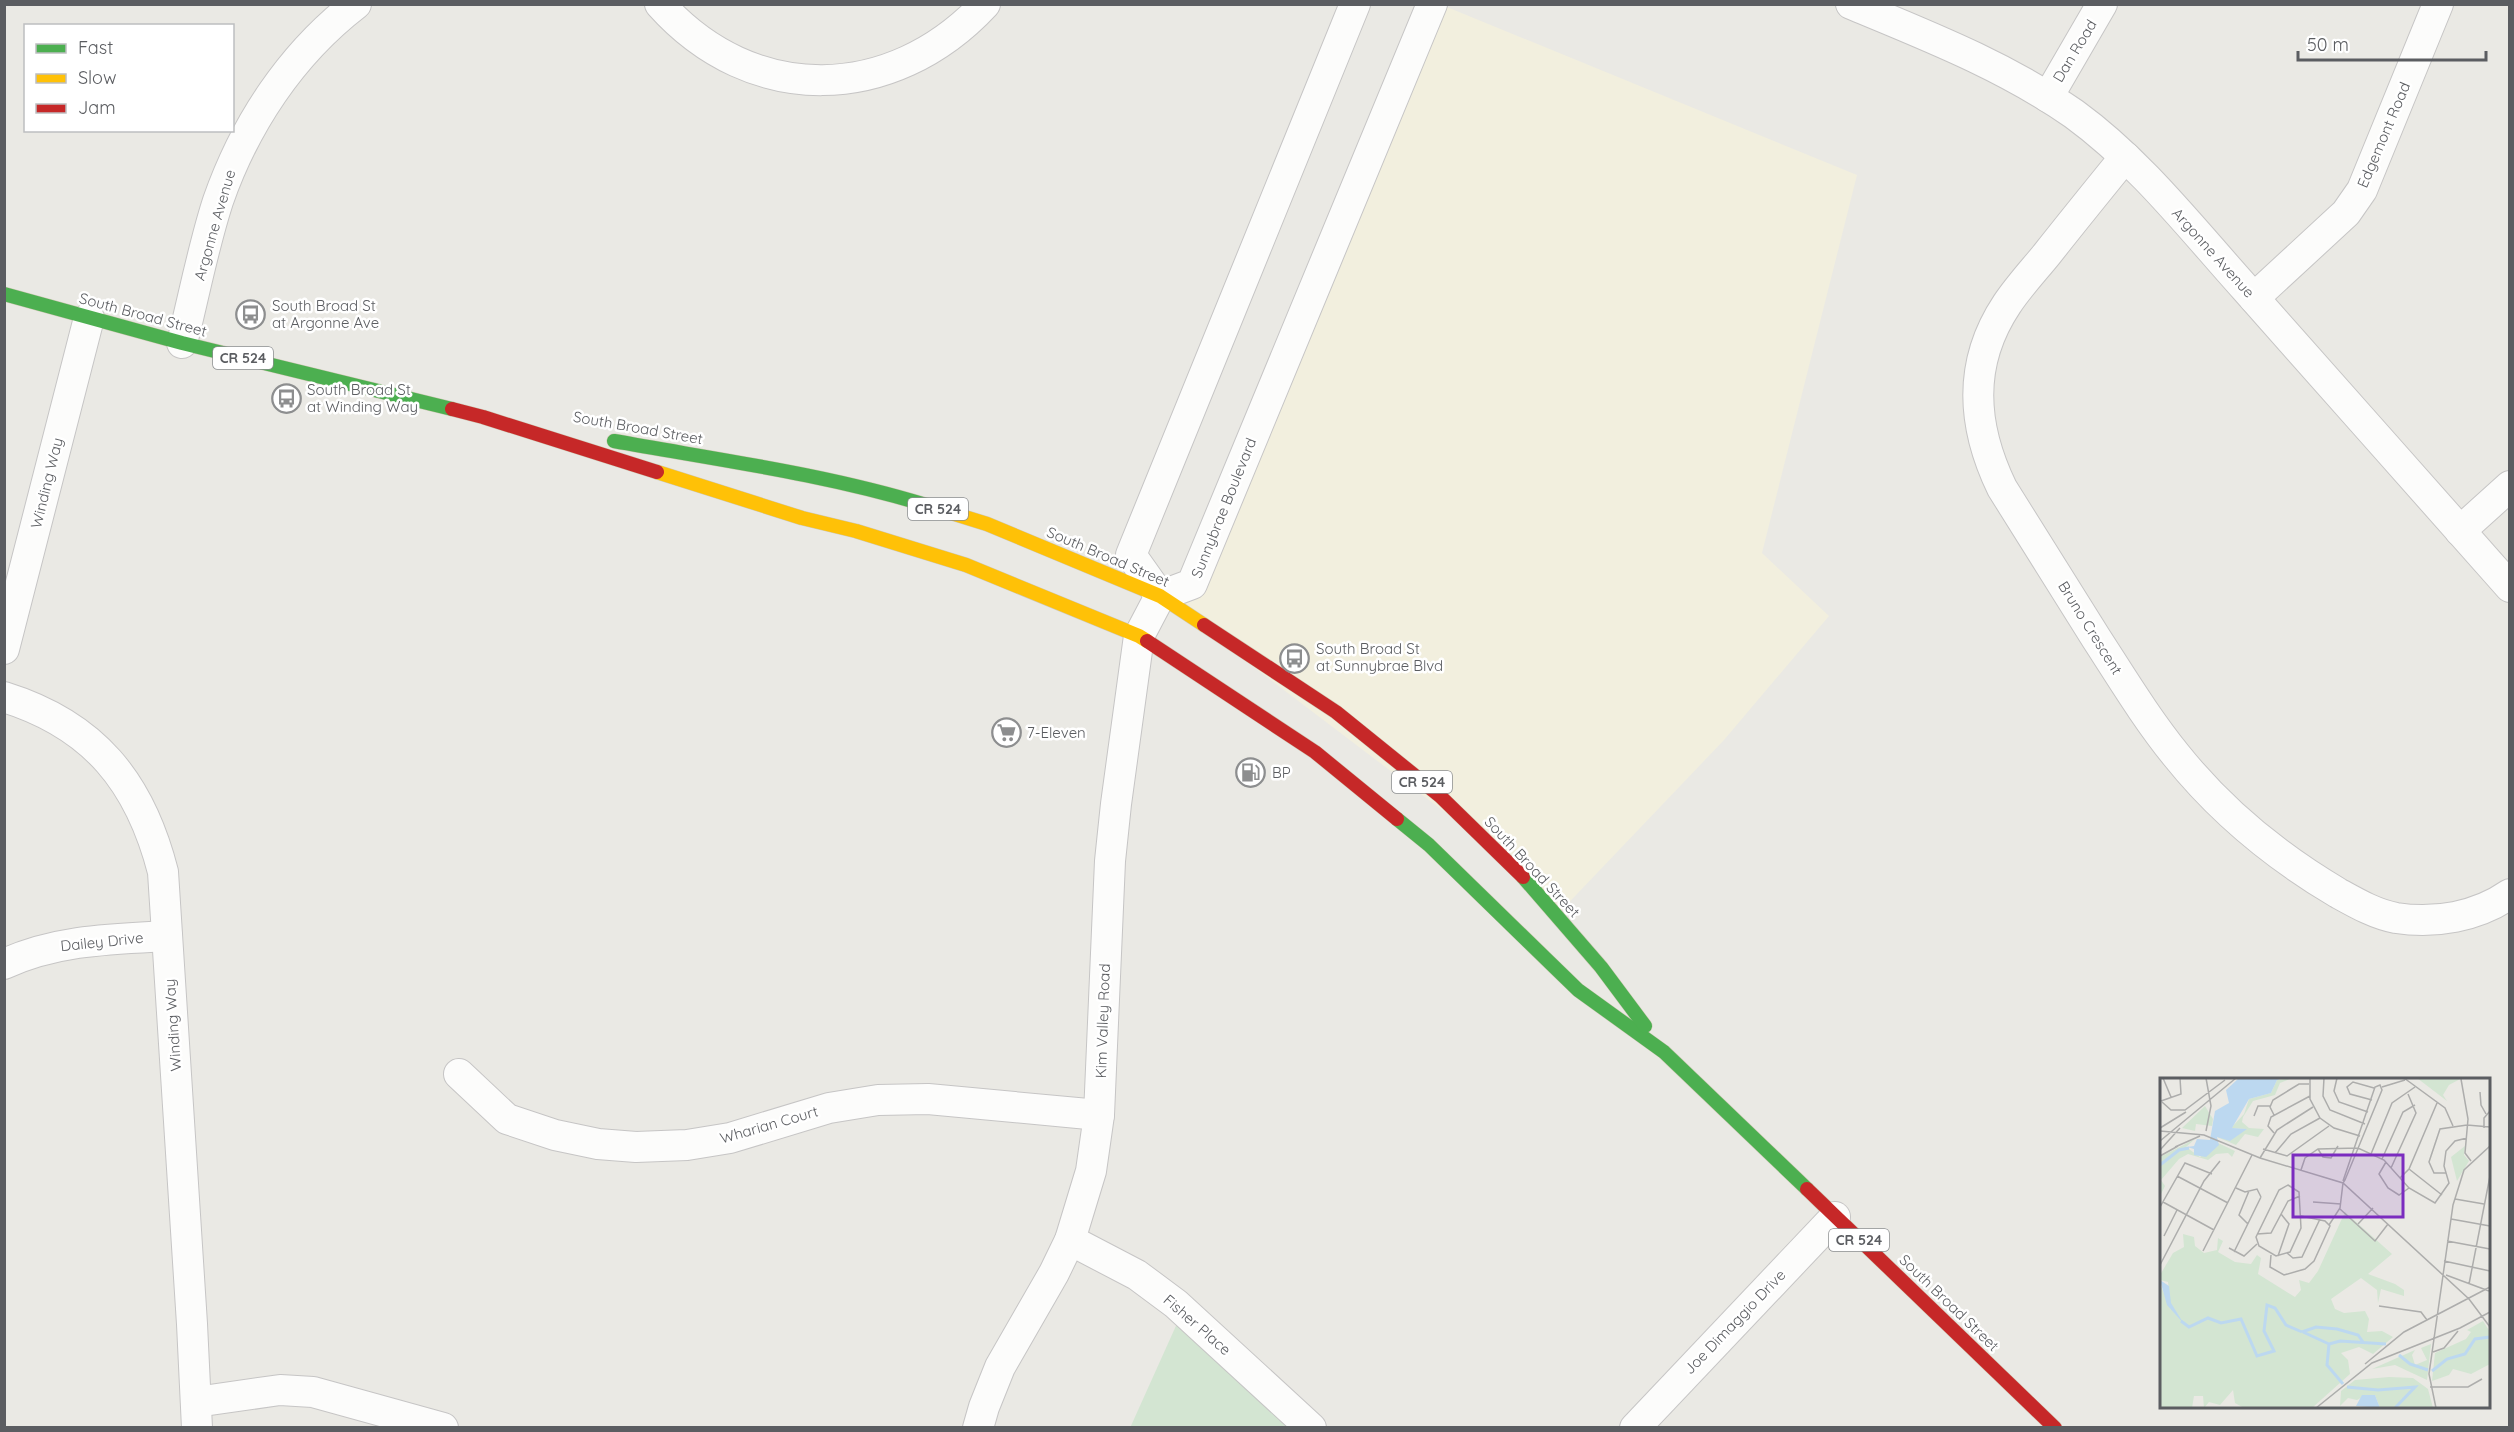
<svg xmlns="http://www.w3.org/2000/svg" width="2514" height="1432" font-family="Quicksand,sans-serif">
	<style>
		.commercial { fill: #f2efde }
		.green { fill: #d3e5d2 }
		.lines { fill: none; stroke-linecap: round; stroke-linejoin: round }
		.street-casing { stroke: #c6c5c5; stroke-width: 32 }
		.fast-casing { stroke: #cfc9b5; stroke-width: 15 }
		.slow-casing { stroke: #cfc9b5; stroke-width: 15 }
		.jam-casing { stroke: #cfc9b5; stroke-width: 15 }
		.street { stroke: #fcfcfb; stroke-width: 30 }
		.fast { stroke: #4caf50; stroke-width: 14 }
		.slow { stroke: #ffc107; stroke-width: 14 }
		.jam { stroke: #c62828; stroke-width: 14 }
		.labels { text-anchor: middle; stroke-width: 5; stroke-linejoin: round; paint-order: stroke }
		.shield { fill: #fff; stroke: #8c8e90; stroke-width: 1.5 }
		.shield-label { font-size: 14px; font-weight: bold; fill: #5b5d61 }
		.street-label { font-size: 15px; fill: #5b5d61; stroke: #fff }
		.poi-label { font-size: 15px; fill: #5b5d61; stroke: #fff; text-anchor: start }
		.inset-river { fill: none; stroke: #bcd8f0; stroke-width: 3 }
		.inset-road { fill: none; stroke: #adadac; stroke-width: 1.5 }
		.view { fill: #7b2cbf; fill-opacity: 0.15; stroke: #7b2cbf; stroke-width: 3 }
		.inset-edge { fill: none; stroke: #5b5d61; stroke-width: 3 }
	</style>
	<rect width="100%" height="100%" fill="#eae9e4"/>
	<path class="commercial" d="M 1442,5 L 1857,175 L 1762,553 L 1829,616 L 1724,740 L 1556,916 L 1504,857 L 1160,596 L 1192,584 Z"/>
	<path class="green" d="M 1184,1308 L 1313,1428 L 1130,1428 Z"/>
	<g class="lines">
		<defs>
			<g id="street">
				<path d="M 660,4 C 752,107 892,104 985,4"/>
				<path d="M 1851,4 C 1928,36 2005,66 2074,114 C 2140,162 2191,228 2245,288 C 2334,387 2421,488 2510,587"/>
				<path d="M 2048,97 L 2102,4"/>
				<path d="M 2125,157 C 2099,189 2073,221 2047,254 C 2034,270 2019,286 2007,304 C 1967,364 1972,426 2002,488 C 2033,538 2065,588 2096,638 C 2122,678 2146,718 2176,755 C 2220,810 2277,857 2338,893 C 2356,903 2375,914 2396,918 C 2435,924 2477,917 2510,894"/>
				<path d="M 2254,298 L 2346,213 L 2362,190 L 2438,4"/>
				<path d="M 182,343 C 194,296 203,247 218,201 C 245,124 291,54 356,4"/>
				<path d="M 2460,531 L 2510,486"/>
				<path d="M 1160,596 L 1192,584 L 1432,4"/>
				<path d="M 1160,596 L 1131,555 L 1355,4"/>
				<path d="M 4,649 L 89,318"/>
				<path d="M 4,697 C 94,725 140,782 163,872 L 192,1324 L 197,1428"/>
				<path d="M 4,964 C 56,940 111,939 167,936"/>
				<path d="M 459,1074 L 507,1119 L 555,1135 L 598,1144 L 636,1147 L 687,1145 L 730,1138 L 829,1108 L 878,1100 L 928,1099 L 1099,1115"/>
				<path d="M 1070,1240 L 1137,1275 L 1176,1304 L 1311,1428"/>
				<path d="M 196,1402 L 280,1390 L 313,1392 L 443,1428"/>
				<path d="M 978,1428 L 984,1407 L 1000,1367 L 1054,1273 L 1070,1240 L 1091,1171 L 1099,1115 L 1110,861 L 1116,804 L 1139,636 L 1160,596"/>
				<path d="M 1635,1428 L 1835,1217"/>
			</g>
			<g id="fast">
				<path d="M 4,294 L 182,343 L 452,409"/>
				<path d="M 614,441 C 719,460 825,474 926,505"/>
				<path d="M 1397,819 L 1429,845 L 1578,990 L 1664,1052 L 1807,1189"/>
				<path d="M 1523,877 L 1601,967 L 1645,1026"/>
			</g>
			<g id="slow">
				<path d="M 657,472 L 802,518 L 856,531 L 966,565 L 1139,636 L 1147,641"/>
				<path d="M 926,505 L 987,524 L 1160,596 L 1204,625"/>
			</g>
			<g id="jam">
				<path d="M 452,409 L 483,417 L 657,472"/>
				<path d="M 1204,625 L 1336,712 L 1440,796 L 1523,877"/>
				<path d="M 1147,641 L 1315,752 L 1397,819"/>
				<path d="M 1807,1189 L 2055,1428"/>
			</g>
		</defs>
		<use href="#street" class="street-casing"/>
		<use href="#fast" class="fast-casing"/>
		<use href="#slow" class="slow-casing"/>
		<use href="#jam" class="jam-casing"/>
		<use href="#street" class="street"/>
		<use href="#fast" class="fast"/>
		<use href="#slow" class="slow"/>
		<use href="#jam" class="jam"/>
	</g>
	<defs>
		<symbol id="bus-ring" viewBox="-11 -11 22 22"><circle r="9.5" fill="#fff" stroke="#8d8e8f" stroke-width="1.5"/><path d="M-5-6H5V4H4V6H2V4H-2V6H-4V4H-5ZM-3.5-4V0h7V-4ZM-3.5 1.2v1.5H-2V1.2ZM2 1.2v1.5H3.5V1.2Z" fill="#8d8e8f"/></symbol>
		<symbol id="supermarket-ring" viewBox="-11 -11 22 22"><circle r="9.5" fill="#fff" stroke="#8d8e8f" stroke-width="1.5"/><path d="M-6-5.5h2.5l.6 2H6L4.5 2H-2.5L-4.4-4H-6ZM-1.5 3.2a1.3 1.3 0 1 0 .1 0ZM3 3.2a1.3 1.3 0 1 0 .1 0Z" fill="#8d8e8f"/></symbol>
		<symbol id="fuel-ring" viewBox="-11 -11 22 22"><circle r="9.5" fill="#fff" stroke="#8d8e8f" stroke-width="1.5"/><path d="M-5.5-6h7V0h2V4h1.3V-2.5L3-4.5l.8-.8L6-3V5H2.5V1h-1V6h-7ZM-4.2-4.7v3.2H.2V-4.7Z" fill="#8d8e8f"/></symbol>
	</defs>
	<g fill-rule="evenodd">
		<use href="#bus-ring" x="234" y="298" width="33" height="33"/>
		<use href="#bus-ring" x="270" y="382" width="33" height="33"/>
		<use href="#bus-ring" x="1278" y="642" width="33" height="33"/>
		<use href="#supermarket-ring" x="990" y="716" width="33" height="33"/>
		<use href="#fuel-ring" x="1234" y="756" width="33" height="33"/>
	</g>
	<g class="labels">
		<g class="shield">
			<rect x="213" y="347" width="60" height="22" rx="4.5"/>
			<rect x="908" y="498" width="60" height="22" rx="4.5"/>
			<rect x="1392" y="771" width="60" height="22" rx="4.5"/>
			<rect x="1829" y="1229" width="60" height="22" rx="4.5"/>
		</g>
		<g class="shield-label">
			<text x="243" y="363">CR 524</text>
			<text x="938" y="514">CR 524</text>
			<text x="1422" y="787">CR 524</text>
			<text x="1859" y="1245">CR 524</text>
		</g>
		<g class="street-label">
			<text transform="translate(2075 51) rotate(-59)" y="5">Dan Road</text>
			<text transform="translate(2384 135) rotate(-67)" y="5">Edgemont Road</text>
			<text transform="translate(215 225) rotate(-74)" y="5">Argonne Avenue</text>
			<text transform="translate(2213 253) rotate(48)" y="5">Argonne Avenue</text>
			<text transform="translate(143 315) rotate(15)" y="5">South Broad Street</text>
			<text transform="translate(638 428) rotate(10)" y="5">South Broad Street</text>
			<text transform="translate(47 483) rotate(-76)" y="5">Winding Way</text>
			<text transform="translate(1224 508) rotate(-68)" y="5">Sunnybrae Boulevard</text>
			<text transform="translate(1108 557) rotate(23)" y="5">South Broad Street</text>
			<text transform="translate(2090 628) rotate(58)" y="5">Bruno Crescent</text>
			<text transform="translate(1532 867) rotate(47)" y="5">South Broad Street</text>
			<text transform="translate(102 942) rotate(-6)" y="5">Dailey Drive</text>
			<text transform="translate(1103 1021) rotate(-88)" y="5">Kim Valley Road</text>
			<text transform="translate(173 1025) rotate(-94)" y="5">Winding Way</text>
			<text transform="translate(769 1125) rotate(-16)" y="5">Wharian Court</text>
			<text transform="translate(1949 1303) rotate(44)" y="5">South Broad Street</text>
			<text transform="translate(1735 1322) rotate(-46)" y="5">Joe Dimaggio Drive</text>
			<text transform="translate(1197 1325) rotate(41)" y="5">Fisher Place</text>
		</g>
		<g class="poi-label">
			<text x="272" y="311">South Broad St<tspan x="272" dy="17">at Argonne Ave</tspan></text>
			<text x="307" y="395">South Broad St<tspan x="307" dy="17">at Winding Way</tspan></text>
			<text x="1316" y="654">South Broad St<tspan x="1316" dy="17">at Sunnybrae Blvd</tspan></text>
			<text x="1027" y="738">7-Eleven</text>
			<text x="1272" y="778">BP</text>
		</g>
	</g>
	<g transform="translate(2160 1078)">
		<rect width="330" height="330" fill="#eae9e4"/>
		<path d="M 132,0 L 120,5 L 115,17 L 93,23 L 83,39 L 82,44 L 89,50 L 104,51 L 98,59 L 85,56 L 76,67 L 57,59 L 86,51 L 71,50 L 84,36 L 89,21 L 111,15 L 117,2 ZM 257,0 L 302,0 L 289,7 L 283,17 L 287,23 ZM 45,28 L 53,41 L 52,48 L 36,46 L 35,53 L 22,50 ZM 35,61 L 26,69 L 40,79 L 58,65 L 75,73 L 72,79 L 68,75 L 56,76 L 48,82 L 28,76 L 19,81 L 1,102 L 5,108 L 0,118 L 0,79 ZM 305,68 L 304,77 L 309,83 L 297,103 L 291,79 ZM 185,134 L 232,176 L 208,196 L 235,206 L 244,212 L 244,218 L 221,211 L 218,225 L 217,212 L 201,200 L 171,221 L 175,231 L 184,235 L 205,233 L 209,241 L 207,254 L 222,253 L 233,259 L 213,276 L 199,269 L 181,275 L 188,282 L 190,296 L 152,330 L 84,330 L 75,325 L 73,312 L 60,327 L 49,324 L 44,330 L 43,318 L 34,318 L 32,330 L 0,330 L 0,206 L 11,232 L 8,204 L 0,202 L 0,197 L 13,175 L 24,169 L 23,156 L 34,159 L 35,168 L 44,175 L 57,172 L 58,160 L 63,163 L 58,174 L 75,184 L 91,186 L 97,177 L 101,180 L 98,196 L 135,219 L 141,212 L 139,202 L 149,205 L 158,193 ZM 323,243 L 330,254 L 330,286 L 311,296 L 293,291 L 289,297 L 272,303 L 275,275 L 306,261 L 311,254 L 307,252 ZM 271,266 L 267,302 L 235,287 L 212,291 L 255,272 L 252,277 L 255,287 L 267,282 L 261,270 ZM 229,299 L 253,300 L 268,311 L 273,330 L 220,330 L 215,317 L 206,317 L 197,322 L 188,320 L 180,328 L 181,313 L 195,302 Z" fill="#d3e5d2"/>
		<path d="M 79,0 L 123,0 L 117,2 L 111,15 L 89,21 L 72,50 L 87,51 L 70,63 L 57,59 L 59,67 L 46,79 L 34,77 L 34,71 L 27,69 L 34,68 L 37,61 L 50,62 L 55,33 L 69,25 L 66,12 ZM 0,202 L 9,208 L 11,225 L 24,246 L 7,227 ZM 202,317 L 215,317 L 220,330 L 196,328 Z" fill="#bcd8f0"/>
		<path class="inset-river" d="M 0,87 L 19,72 L 29,70M 21,243 L 29,249 L 48,240 L 61,245 L 81,241 L 97,278 L 114,273 L 104,253 L 107,227 L 115,230 L 126,247 L 142,254M 142,254 L 156,249 L 177,251 L 198,257 L 203,264M 143,254 L 169,266M 169,266 L 180,263 L 226,266M 169,266 L 167,287 L 183,306M 239,277 L 250,286 L 268,292M 272,293 L 287,281 L 305,276 L 315,261 L 330,259M 187,309 L 218,312 L 255,309 L 235,330"/>
		<path class="inset-road" d="M 3,0 L 11,19M 150,0 L 150,21 L 160,40 L 174,50 L 200,58M 164,0 L 163,18 L 170,32 L 205,46M 177,0 L 174,13 L 179,24 L 208,34M 244,0 L 285,30 L 293,48M 301,1 L 308,41 L 305,75 L 311,83M 222,9 L 245,2M 320,14 L 321,27 L 326,36M 212,22 L 190,16 L 187,9 L 193,4 L 214,10M 1,23 L 21,16 L 20,0M 2,24 L 11,32 L 25,32 L 65,2M 114,37 L 110,29 L 113,22 L 139,6 L 149,6M 94,38 L 98,28 L 110,28M 0,50 L 26,34M 324,50 L 324,40 L 330,33M 0,53 L 44,57 L 100,80 L 183,105 L 309,221 L 330,249M 46,53 L 51,28 L 46,0M 114,55 L 108,48 L 111,39 L 150,18M 0,63 L 76,0M 15,69 L 40,58M 103,71 L 127,78 L 169,48M 158,71 L 163,79 L 171,80 L 178,68M 0,72 L 20,50M 115,75 L 131,56 L 160,40M 211,76 L 232,25 L 255,9M 0,78 L 18,68M 100,80 L 117,52 L 153,29M 222,81 L 243,34 L 255,27M 226,84 L 219,96 L 228,110 L 239,117 L 249,110M 231,90 L 256,35 L 248,16M 249,91 L 282,117M 141,92 L 145,80 L 158,71 L 198,70 L 224,82 L 249,110 L 275,125 L 289,105 L 284,88 L 286,73 L 295,63 L 307,60M 286,95 L 274,95 L 269,84 L 280,51 L 307,47 L 330,49M 17,98 L 68,125M 240,100 L 249,91 L 277,25M 128,107 L 139,114 L 141,150 L 130,174 L 116,178 L 99,168 L 96,159 L 119,112 ZM 76,110 L 85,114 L 97,111 L 101,119M 295,121 L 324,126M 3,124 L 54,152M 153,124 L 181,126M 0,129 L 25,85 L 52,96M 180,131 L 215,163 L 228,146M 291,141 L 330,148M 88,146 L 79,137 L 89,113M 198,146 L 213,130M 169,147 L 180,130 L 183,105 L 185,102 L 222,12 L 220,7 L 215,9 L 183,103M 97,156 L 111,155 L 128,123 L 140,118M 4,158 L 17,132M 287,163 L 330,171M 69,170 L 84,178 L 97,166M 43,173 L 92,77M 74,174 L 101,119M 127,175 L 133,180 L 142,179 L 160,141M 111,177 L 110,189 L 124,197 L 145,191 L 154,183 L 170,148 L 165,143 L 141,138M 118,178 L 129,146 L 121,136M 284,183 L 330,193M 0,187 L 44,103 L 60,83M 286,197 L 329,213M 309,206 L 330,98M 219,228 L 261,234 L 267,242M 273,274 L 284,270 L 298,253M 205,286 L 244,254 L 330,209M 270,309 L 308,309 L 322,301M 156,330 L 212,285 L 300,250 L 330,234M 276,330 L 269,296 L 293,127 L 304,92 L 330,68"/>
		<path class="view" d="M 133,77 L 243,77 L 243,139 L 133,139 Z"/>
		<rect width="330" height="330" class="inset-edge"/>
	</g>
	<rect width="2514" height="1432" fill="none" stroke="#5b5d61" stroke-width="12"/>
	<rect x="24" y="24" width="210" height="108" fill="#ffffff" stroke="#bdbec0" stroke-width="1.5"/>
	<rect x="36" y="44" width="30" height="9" fill="#4caf50" stroke="#bdbec0" stroke-width="1.5"/>
	<text x="78" y="54" font-size="18" fill="#5b5d61">Fast</text>
	<rect x="36" y="74" width="30" height="9" fill="#ffc107" stroke="#bdbec0" stroke-width="1.5"/>
	<text x="78" y="84" font-size="18" fill="#5b5d61">Slow</text>
	<rect x="36" y="104" width="30" height="9" fill="#c62828" stroke="#bdbec0" stroke-width="1.5"/>
	<text x="78" y="114" font-size="18" fill="#5b5d61">Jam</text>
	<path d="M2298 51v9h188v-9" fill="none" stroke="#5b5d61" stroke-width="3"/>
	<text x="2307" y="51" font-size="18" fill="#5b5d61" stroke="#ffffff" stroke-width="4.5" paint-order="stroke">50 m</text>
</svg>
